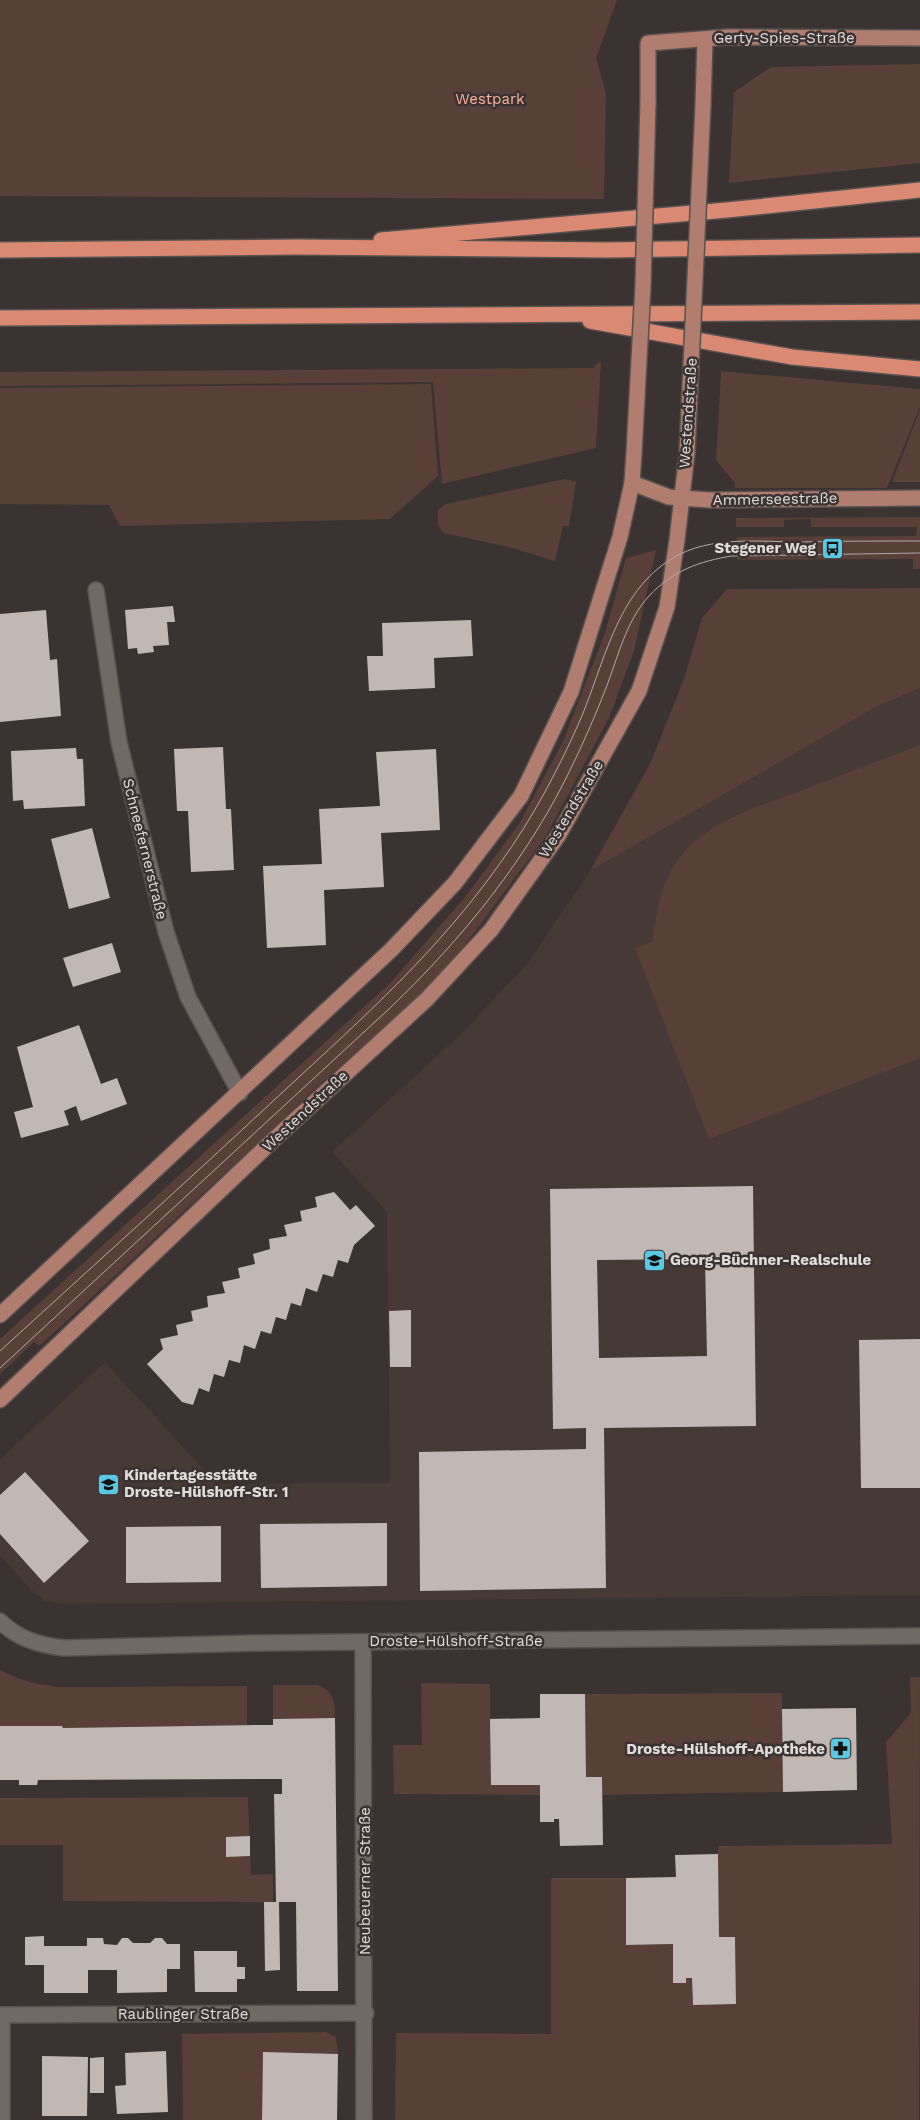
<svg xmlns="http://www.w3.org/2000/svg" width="920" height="2120" font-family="'Work Sans',sans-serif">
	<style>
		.built { fill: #473935 }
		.green { fill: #583f38 }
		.building { fill: #c1b8b6; fill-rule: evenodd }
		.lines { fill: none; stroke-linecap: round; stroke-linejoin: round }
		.minor-casing { stroke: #57514f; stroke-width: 18 }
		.major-casing { stroke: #57514f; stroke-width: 18 }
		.highway-casing { stroke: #57514f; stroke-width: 18 }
		.minor { stroke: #716966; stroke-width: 15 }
		.major { stroke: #b07d6e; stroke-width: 15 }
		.highway { stroke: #da8a73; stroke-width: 15 }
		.tram { stroke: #afaaa8; stroke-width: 1 }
		.major-bridge-casing { stroke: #57514f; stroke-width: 18; stroke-linecap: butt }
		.major-bridge { stroke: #b07d6e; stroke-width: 15 }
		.labels { text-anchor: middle; stroke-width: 5; stroke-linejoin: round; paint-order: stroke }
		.street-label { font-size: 15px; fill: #e1dcdb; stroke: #3a3331 }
		.park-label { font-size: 15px; fill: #fdb39d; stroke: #3a3331 }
		.poi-label { font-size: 15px; font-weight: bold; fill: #e1dcdb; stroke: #3a3331; text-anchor: end }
	</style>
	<rect width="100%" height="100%" fill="#3a3331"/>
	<path class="built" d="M 920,688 L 920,1595 L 63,1604 L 45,1601 L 31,1590 L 0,1556 L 0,1459 L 105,1362 L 217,1484 L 390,1483 L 387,1212 L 332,1152 L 458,1037 L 527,964 L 590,871 L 876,707 Z"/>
	<g class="green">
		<path d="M 0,0 L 617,0 L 596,58 L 606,93 L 604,199 L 0,196 Z"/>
		<path d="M 920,64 L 920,163 L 729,183 L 734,92 L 771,67 Z"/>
		<path d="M 601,362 L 596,448 L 442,484 L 433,382 L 0,386 L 0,372 L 594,368 L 595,365 Z"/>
		<path d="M 721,371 L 920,389 L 920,407 L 887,488 L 735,488 L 735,483 L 716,460 Z"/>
		<path d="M 431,384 L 438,476 L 390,519 L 120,526 L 109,505 L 0,504 L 0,388 Z"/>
		<path d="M 920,410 L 920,482 L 892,482 Z"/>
		<path d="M 565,479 L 576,482 L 569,526 L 563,526 L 555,561 L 509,547 L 443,533 L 438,524 L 438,510 L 446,504 Z"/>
		<path d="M 920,517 L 920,569 L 913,569 L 913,559 L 737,560 L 737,537 L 916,536 L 917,527 L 811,527 L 811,519 L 784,520 L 784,527 L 736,527 L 736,518 Z"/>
		<path d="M 656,550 L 634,651 L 609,718 L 546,836 L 483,921 L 457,955 L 415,1000 L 319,1085 L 59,1328 L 39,1346 L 34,1342 L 0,1374 L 0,1339 L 390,983 L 466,896 L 519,824 L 563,741 L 605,633 L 626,558 Z"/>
		<path d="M 920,588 L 920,688 L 876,707 L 590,871 L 650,764 L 684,679 L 702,618 L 727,589 Z"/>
		<path d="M 920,745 L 920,1058 L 709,1139 L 635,948 L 653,941 C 656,909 663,874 686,850 C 717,817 762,806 803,790 C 842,775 881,760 920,745 Z"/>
		<path d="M 0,1670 C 20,1681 40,1685 62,1687 L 247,1686 L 247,1725 L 63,1728 L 62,1726 L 0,1726 Z"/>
		<path d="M 910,1677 L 920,1677 L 919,2120 L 395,2120 L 396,2033 L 551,2034 L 551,1878 L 626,1878 L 626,1945 L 673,1944 L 673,1982 L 686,1983 L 686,1978 L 692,1978 L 693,2004 L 736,2004 L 735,1937 L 719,1937 L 718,1846 L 892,1844 L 886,1742 L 911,1713 Z"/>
		<path d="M 421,1683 L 490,1684 L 491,1785 L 540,1785 L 540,1795 L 394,1794 L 393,1745 L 422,1745 Z"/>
		<path d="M 273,1685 L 318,1685 C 334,1691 335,1703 335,1718 L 273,1719 Z"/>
		<path d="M 782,1693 L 783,1792 L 602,1795 L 602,1777 L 586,1777 L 585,1694 Z"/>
		<path d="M 248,1797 L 251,1875 L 273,1874 L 273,1902 L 63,1901 L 63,1845 L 0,1845 L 0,1798 Z"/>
		<path d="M 326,2032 L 336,2037 L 338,2054 L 263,2053 L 262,2120 L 183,2120 L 182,2034 Z"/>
	</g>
	<g class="building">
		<path d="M 173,606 L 175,622 L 167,622 L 169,645 L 153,646 L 154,652 L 138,654 L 137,648 L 128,649 L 125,610 Z"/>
		<path d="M 46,610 L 50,660 L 57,659 L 61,716 L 0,722 L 0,614 Z"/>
		<path d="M 471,620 L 473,656 L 434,658 L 435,688 L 369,691 L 367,656 L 383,656 L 382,623 Z"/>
		<path d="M 223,747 L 226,809 L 231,809 L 234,870 L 191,872 L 188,811 L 177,811 L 174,749 Z"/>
		<path d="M 76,748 L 77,759 L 83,759 L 85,806 L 24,809 L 23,800 L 13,801 L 11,751 Z"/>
		<path d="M 436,749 L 440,830 L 381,833 L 384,887 L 324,890 L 326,945 L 267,948 L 263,866 L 322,864 L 319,809 L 380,806 L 376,752 Z"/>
		<path d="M 92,828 L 110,898 L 69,909 L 51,839 Z"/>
		<path d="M 112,943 L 121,972 L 73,987 L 63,958 Z"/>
		<path d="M 79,1025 L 101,1084 L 117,1078 L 127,1104 L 81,1121 L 76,1106 L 64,1111 L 69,1125 L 21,1138 L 14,1112 L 33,1107 L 17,1047 Z"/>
		<path d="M 753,1186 L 756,1426 L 604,1428 L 606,1588 L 420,1591 L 419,1452 L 586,1449 L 586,1428 L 553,1429 L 550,1189 ZM 705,1259 L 707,1356 L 599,1358 L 597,1260 Z"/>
		<path d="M 334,1192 L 350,1210 L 356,1205 L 375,1226 L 354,1245 L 348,1263 L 338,1260 L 333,1277 L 323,1274 L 317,1292 L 306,1288 L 301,1306 L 291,1303 L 286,1320 L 276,1317 L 271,1334 L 261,1331 L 255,1349 L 244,1345 L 240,1363 L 229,1360 L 224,1377 L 214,1374 L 209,1392 L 199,1388 L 193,1405 L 182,1402 L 147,1364 L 163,1349 L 160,1339 L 178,1335 L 176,1325 L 193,1321 L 191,1311 L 208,1307 L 207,1296 L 225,1293 L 222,1282 L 240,1278 L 238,1268 L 255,1264 L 253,1254 L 270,1249 L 269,1239 L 287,1236 L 284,1225 L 302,1221 L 300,1211 L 317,1207 L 315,1197 Z"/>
		<path d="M 411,1310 L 411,1367 L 390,1367 L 389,1311 Z"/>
		<path d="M 920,1339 L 920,1488 L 861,1488 L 859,1340 Z"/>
		<path d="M 25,1472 L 89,1541 L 44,1583 L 0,1534 L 0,1495 Z"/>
		<path d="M 387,1523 L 387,1586 L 261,1588 L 260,1524 Z"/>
		<path d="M 221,1526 L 221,1582 L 126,1583 L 126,1527 Z"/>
		<path d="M 540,1694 L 585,1694 L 586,1777 L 602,1777 L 603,1845 L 560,1846 L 559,1819 L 554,1819 L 554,1822 L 540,1822 L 540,1785 L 491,1785 L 490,1719 L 540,1718 Z"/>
		<path d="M 856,1708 L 857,1790 L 783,1792 L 782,1709 Z"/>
		<path d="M 335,1718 L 338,1991 L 297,1991 L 296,1902 L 279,1902 L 280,1970 L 265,1971 L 264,1902 L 276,1902 L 274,1794 L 282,1794 L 282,1779 L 38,1780 L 37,1785 L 19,1785 L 19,1780 L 0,1780 L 0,1726 L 62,1726 L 63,1728 L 261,1725 L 273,1725 L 273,1719 Z"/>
		<path d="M 250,1836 L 250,1856 L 226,1857 L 226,1837 Z"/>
		<path d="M 718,1854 L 719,1937 L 735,1937 L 736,2004 L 693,2005 L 692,1978 L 686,1978 L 686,1983 L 673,1983 L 673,1944 L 626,1945 L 626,1878 L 676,1877 L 675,1855 Z"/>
		<path d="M 44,1936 L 44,1946 L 87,1946 L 87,1938 L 103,1938 L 104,1944 L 117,1945 L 122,1938 L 128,1938 L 133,1943 L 150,1943 L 155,1938 L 162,1938 L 167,1944 L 180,1944 L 180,1969 L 167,1969 L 167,1992 L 117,1993 L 117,1970 L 88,1970 L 88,1993 L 44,1993 L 44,1965 L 25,1965 L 25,1937 Z"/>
		<path d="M 194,1951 L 237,1951 L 237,1967 L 245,1967 L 245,1979 L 237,1979 L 237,1992 L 195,1992 Z"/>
		<path d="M 166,2051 L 168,2112 L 117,2114 L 115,2086 L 126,2085 L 125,2053 Z"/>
		<path d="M 263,2052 L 338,2054 L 337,2120 L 262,2120 Z"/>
		<path d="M 42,2056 L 88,2057 L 87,2116 L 42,2116 Z"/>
		<path d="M 104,2057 L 104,2093 L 90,2093 L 90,2058 Z"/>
	</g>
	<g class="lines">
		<defs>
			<g id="minor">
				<path d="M 96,590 L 119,742 L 166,932 L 188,997 L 240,1093"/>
				<path d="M 0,1621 C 18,1639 39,1645 64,1648 L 260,1643 L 920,1636"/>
				<path d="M 363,1642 L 364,2120"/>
				<path d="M 0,2015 L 366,2013"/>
				<path d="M 2,2015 L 2,2120"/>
			</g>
			<g id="major">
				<path d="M 648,103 L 648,43 L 728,37 L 920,38"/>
				<path d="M 703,105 L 705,39"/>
				<path d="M 632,483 L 669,497 L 709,500 L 920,498"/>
				<path d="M 0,1315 L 391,950 L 455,883 L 521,796 L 571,692 L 620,537 L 632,483 L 634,453"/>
				<path d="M 0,1400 L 269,1144 L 427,999 L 491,930 L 558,836 L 639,691 L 667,607 L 677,540 L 687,453"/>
			</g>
			<g id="highway">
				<path d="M 381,240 L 727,210 L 920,190"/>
				<path d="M 0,250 L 297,247 L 607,250 L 920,245"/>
				<path d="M 0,318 L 920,312"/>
				<path d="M 590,321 L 792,357 L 920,369"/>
			</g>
		</defs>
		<use href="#minor" class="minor-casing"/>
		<use href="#major" class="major-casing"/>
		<use href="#highway" class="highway-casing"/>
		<use href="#minor" class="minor"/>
		<use href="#major" class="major"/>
		<use href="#highway" class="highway"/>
		<g class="tram">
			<path d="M 0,1351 C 95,1264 191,1178 285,1090 C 365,1016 438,951 501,862 C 532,819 557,772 578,725 C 604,667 615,592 673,558 C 711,535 760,542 802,542 C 841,541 881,541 920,541"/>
			<path d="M 0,1368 L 390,1008 C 463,938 529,857 573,764 C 585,739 596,714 606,688 C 618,657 626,621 649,596 C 672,571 700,561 732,556 L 920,553"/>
		</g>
		<defs>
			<g id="major-bridge">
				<path d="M 634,453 L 643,286 L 648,103"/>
				<path d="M 687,453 L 703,105"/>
			</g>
		</defs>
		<use href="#major-bridge" class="major-bridge-casing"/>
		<use href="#major-bridge" class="major-bridge"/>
	</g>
	<defs>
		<symbol id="bus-square" viewBox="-11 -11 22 22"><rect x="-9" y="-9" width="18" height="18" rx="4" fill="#58c8e4" stroke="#3a3331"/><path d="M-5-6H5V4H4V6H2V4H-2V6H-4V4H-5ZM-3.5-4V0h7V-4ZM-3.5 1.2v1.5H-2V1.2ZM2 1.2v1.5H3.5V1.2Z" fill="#111"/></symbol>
		<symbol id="school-square" viewBox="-11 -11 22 22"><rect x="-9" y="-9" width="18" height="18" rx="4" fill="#58c8e4" stroke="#3a3331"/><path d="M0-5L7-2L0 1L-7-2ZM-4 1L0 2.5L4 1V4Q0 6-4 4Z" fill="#111"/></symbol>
		<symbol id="pharmacy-square" viewBox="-11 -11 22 22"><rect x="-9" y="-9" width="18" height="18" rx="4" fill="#58c8e4" stroke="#3a3331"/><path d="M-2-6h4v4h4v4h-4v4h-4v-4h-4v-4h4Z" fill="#111"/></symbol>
	</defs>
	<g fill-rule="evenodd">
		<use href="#bus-square" x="820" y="536" width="25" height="25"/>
		<use href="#school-square" x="642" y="1248" width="25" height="25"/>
		<use href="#school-square" x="96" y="1472" width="25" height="25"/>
		<use href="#pharmacy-square" x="828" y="1736" width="25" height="25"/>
	</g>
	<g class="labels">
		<g class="street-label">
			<text x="784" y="43">Gerty-Spies-Straße</text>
			<text transform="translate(688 413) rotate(-86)" y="5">Westendstraße</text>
			<text transform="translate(775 499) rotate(-1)" y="5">Ammerseestraße</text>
			<text transform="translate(571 809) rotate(-59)" y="5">Westendstraße</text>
			<text transform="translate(145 849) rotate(76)" y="5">Schneefernerstraße</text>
			<text transform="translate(305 1111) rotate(-43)" y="5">Westendstraße</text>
			<text x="456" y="1646">Droste-Hülshoff-Straße</text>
			<text transform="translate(365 1881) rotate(-90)" y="5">Neubeuerner Straße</text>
			<text x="183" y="2019">Raublinger Straße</text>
		</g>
		<g class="park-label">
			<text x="490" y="104">Westpark</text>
		</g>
		<g class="poi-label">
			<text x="816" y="553">Stegener Weg</text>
			<text x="670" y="1265" text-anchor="start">Georg-Büchner-Realschule</text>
			<text x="124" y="1480" text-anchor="start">Kindertagesstätte<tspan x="124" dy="17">Droste-Hülshoff-Str. 1</tspan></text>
			<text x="825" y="1754">Droste-Hülshoff-Apotheke</text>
		</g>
	</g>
</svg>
